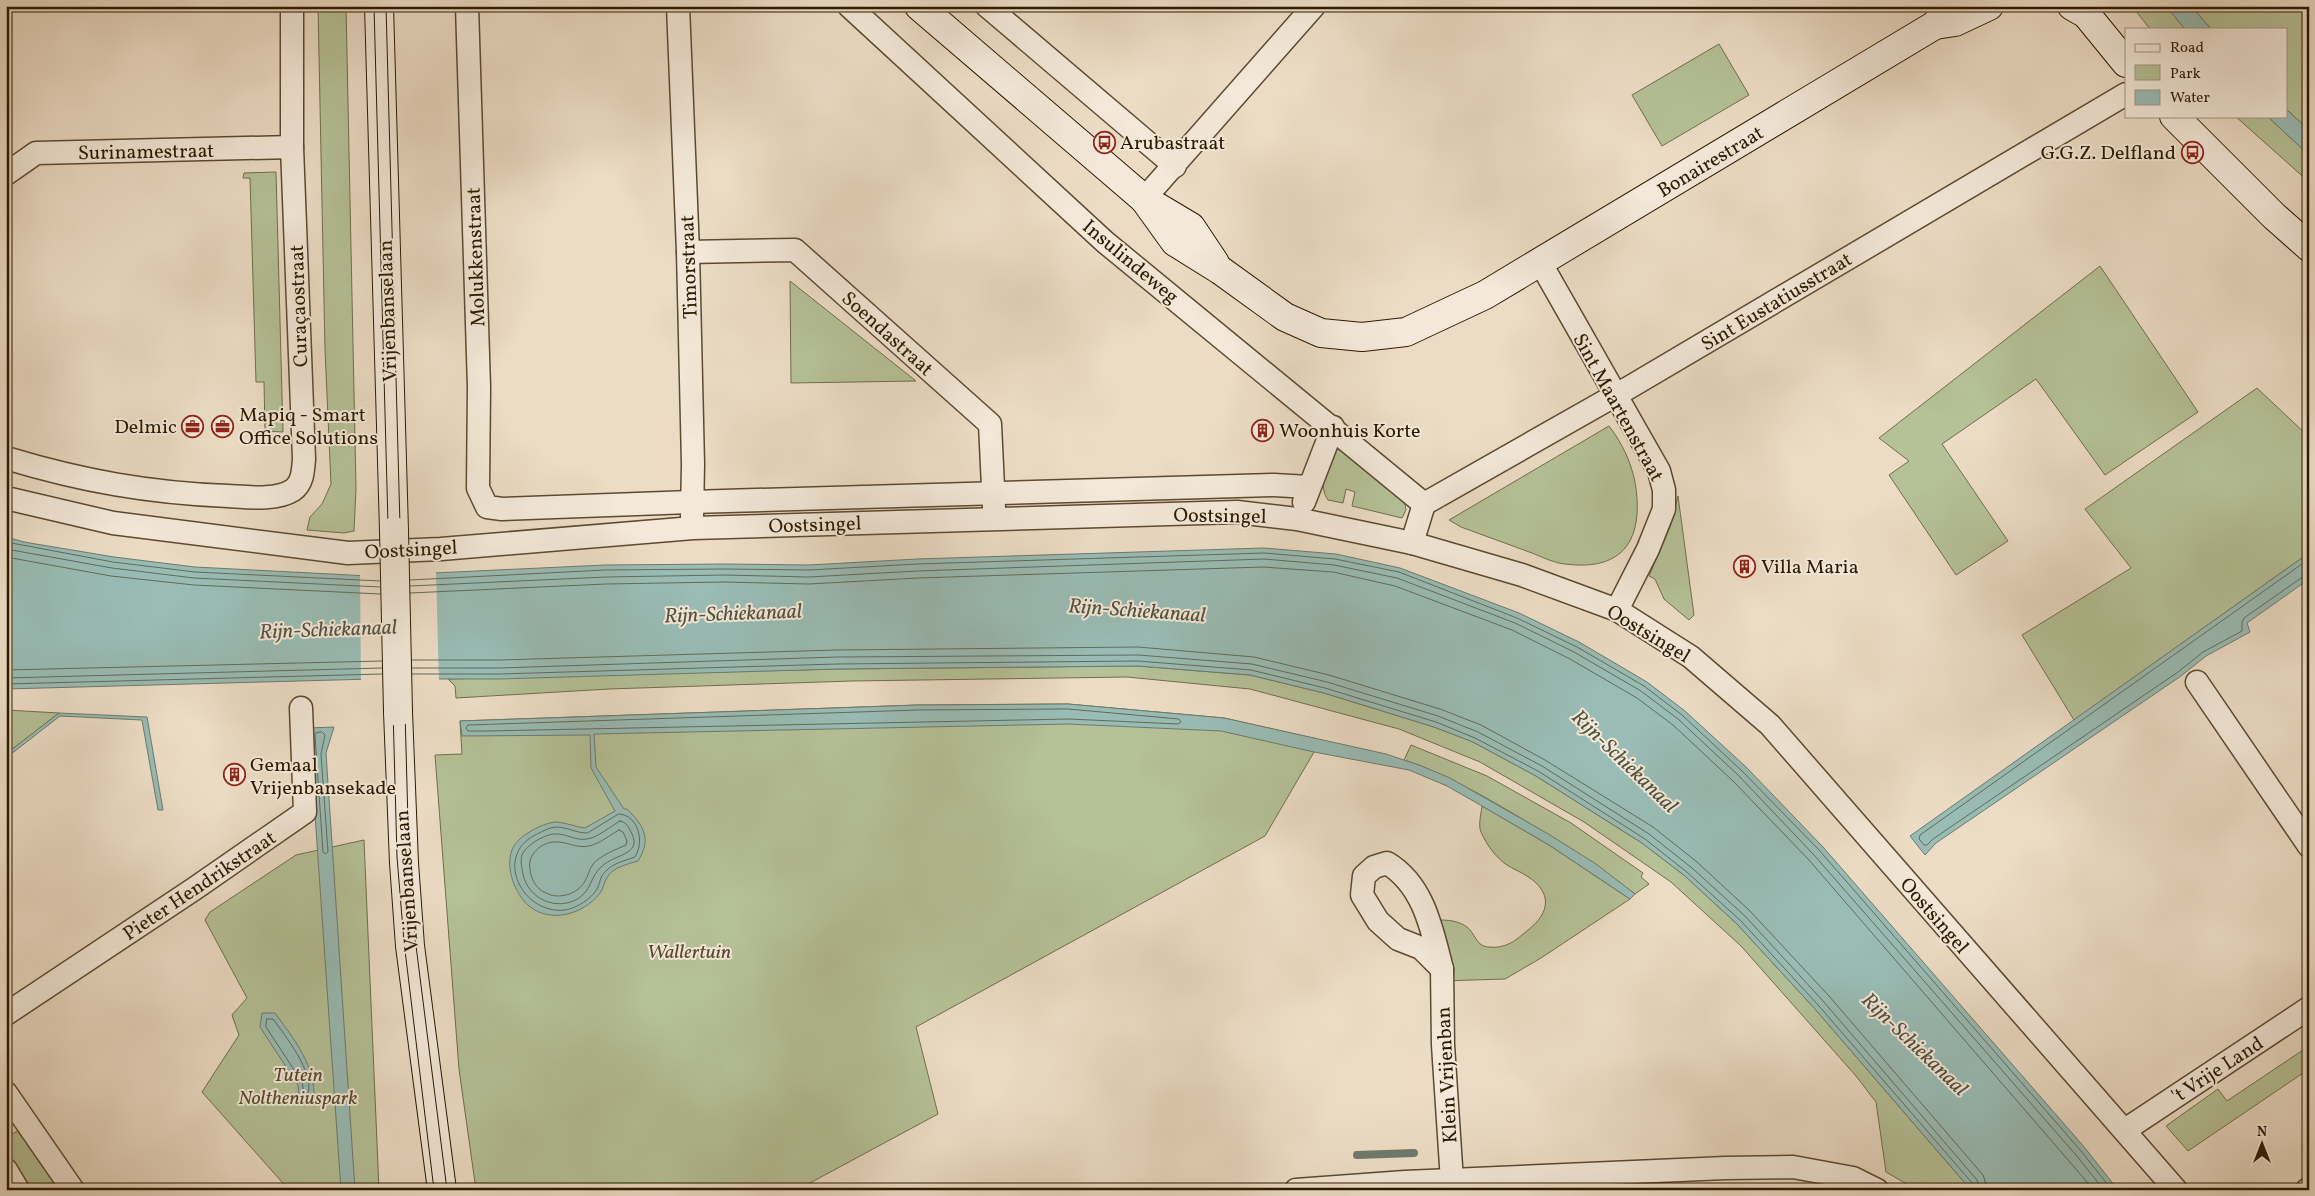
<svg xmlns="http://www.w3.org/2000/svg" width="2315" height="1196" font-family="Vollkorn,serif">
	<style>
		.green { fill: #b5c197; stroke: #706e4c }
		.water { fill: #99bcb5; stroke: #6d7b6d }
		.pier { fill: #ecdcc5 }
		.lines { fill: none; stroke-linecap: round; stroke-linejoin: round }
		.shore { stroke: #626b5a; stroke-width: 1 }
		.stream { stroke: #6d7b6d; stroke-width: 8 }
		.minor-casing { stroke: #5c4a31; stroke-width: 25 }
		.secondary-casing { stroke: #2c1a00; stroke-width: 30 }
		.minor { stroke: #f3e8d9; stroke-width: 22 }
		.secondary { stroke: #f3e8d9; stroke-width: 28 }
		.tram { stroke: #2c1a00; stroke-width: 1 }
		.secondary-bridge-casing { stroke: #2c1a00; stroke-width: 30; stroke-linecap: butt }
		.secondary-bridge { stroke: #f3e8d9; stroke-width: 28 }
		.labels { text-anchor: middle; stroke-width: 4; stroke-linejoin: round; paint-order: stroke }
		.poi-label { font-size: 20px; fill: #2c1a00; stroke: #f3e8d9; text-anchor: start }
		.street-label { font-size: 20px; fill: #2c1a00; stroke: #f3e8d9 }
		.park-label { font-size: 20px; font-style: italic; fill: #554c2d; stroke: #f3e8d9 }
		.water-label { font-size: 21px; font-style: italic; fill: #52533f; stroke: #f3e8d9 }
	</style>
	<rect width="100%" height="100%" fill="#ecdcc5"/>
	<filter id="stains"><feTurbulence type="fractalNoise" baseFrequency=".004" numOctaves="4"/><feColorMatrix values="0 0 0 0 .2 0 0 0 0 .09 0 0 0 0 .02 0 0 0 .5 -.17"/></filter>
	<radialGradient id="worn" r=".72"><stop offset=".6" stop-color="#630" stop-opacity="0"/><stop offset="1" stop-color="#630" stop-opacity=".3"/></radialGradient>
	<g class="green">
		<path d="M 318,6 L 346,6 L 356,489 L 354,531 L 344,533 L 307,530 L 310,517 L 322,504 L 331,484 L 325,350 Z"/>
		<path d="M 2132,6 L 2166,6 L 2185,29 L 2150,29 Z"/>
		<path d="M 2191,6 L 2309,6 L 2309,130 L 2286,109 L 2286,29 L 2211,29 Z"/>
		<path d="M 1719,44 L 1749,95 L 1662,146 L 1632,95 Z"/>
		<path d="M 2235,116 L 2267,116 L 2309,155 L 2309,182 Z"/>
		<path d="M 276,172 L 283,432 L 265,431 L 264,382 L 256,382 L 250,178 L 243,178 L 244,173 Z"/>
		<path d="M 2100,266 L 2198,412 L 2105,475 L 2036,379 L 1942,444 L 2008,541 L 1956,575 L 1889,475 L 1909,461 L 1879,438 Z"/>
		<path d="M 790,281 L 916,381 L 791,383 Z"/>
		<path d="M 2257,388 L 2309,437 L 2309,553 L 2074,720 L 2022,635 L 2131,568 L 2085,509 Z"/>
		<path d="M 1609,426 C 1629,452 1639,482 1637,514 C 1634,558 1603,569 1565,564 C 1554,563 1542,557 1532,553 C 1508,544 1485,536 1461,527 L 1449,520 Z"/>
		<path d="M 1340,448 L 1404,499 L 1406,510 L 1402,518 L 1352,506 L 1355,492 L 1346,489 L 1343,503 L 1328,500 C 1317,485 1328,466 1334,450 Z"/>
		<path d="M 1678,496 L 1694,615 L 1689,620 L 1664,599 L 1655,579 L 1649,576 L 1670,527 Z"/>
		<path d="M 1138,666 L 1250,675 L 1324,693 L 1434,727 L 1473,742 L 1536,776 L 1642,843 L 1685,876 L 1737,924 L 1815,1009 L 1971,1190 L 1917,1190 L 1886,1172 L 1876,1102 L 1856,1076 L 1741,946 L 1671,882 L 1584,822 L 1480,762 L 1399,729 L 1250,689 L 1127,677 L 852,681 L 609,689 L 456,698 L 455,686 L 448,679 L 837,669 Z"/>
		<path d="M 1068,704 L 1224,718 L 1317,739 L 1314,752 L 1265,836 L 916,1027 L 938,1114 L 797,1190 L 476,1190 L 459,1069 L 435,755 L 462,754 L 460,721 L 918,705 Z"/>
		<path d="M 6,710 L 59,713 L 6,754 Z"/>
		<path d="M 1411,745 L 1487,776 L 1571,823 L 1643,873 L 1641,877 L 1649,884 L 1635,894 C 1596,864 1556,839 1514,814 C 1478,793 1443,773 1404,760 Z"/>
		<path d="M 1482,806 L 1549,845 L 1630,899 L 1541,958 L 1505,979 L 1441,981 L 1430,920 C 1443,920 1456,919 1467,927 C 1475,933 1476,946 1488,947 C 1506,949 1515,941 1528,930 C 1551,912 1552,892 1527,876 C 1521,872 1513,869 1507,865 C 1497,859 1486,844 1481,832 C 1478,826 1481,814 1482,806 Z"/>
		<path d="M 364,840 L 379,1190 L 289,1190 L 202,1092 L 239,1035 L 232,1015 L 247,998 L 205,920 L 210,912 L 296,855 Z"/>
		<path d="M 2309,1046 L 2309,1069 L 2188,1151 L 2166,1126 L 2218,1089 L 2227,1101 Z"/>
		<path d="M 18,1131 L 63,1190 L 28,1190 L 6,1154 L 6,1137 Z"/>
	</g>
	<g class="water">
		<path d="M 2166,6 L 2191,6 L 2211,29 L 2185,29 Z"/>
		<path d="M 2286,109 L 2309,130 L 2309,155 L 2267,116 L 2286,116 Z"/>
		<path d="M 6,537 L 24,542 L 114,557 L 195,567 L 369,576 L 605,565 L 724,564 L 809,565 L 917,559 L 1264,548 L 1336,554 L 1400,568 L 1519,613 L 1579,642 L 1647,682 L 1685,711 L 1746,767 L 1823,847 L 2085,1148 L 2118,1190 L 1971,1190 L 1815,1009 L 1737,924 L 1685,876 L 1642,843 L 1536,776 L 1473,742 L 1434,727 L 1324,693 L 1250,675 L 1138,666 L 837,669 L 499,679 L 372,679 L 6,689 Z"/>
		<path d="M 2309,553 L 2309,579 L 2247,623 L 2250,632 L 2206,656 L 2181,676 L 1936,843 L 1925,855 L 1910,836 Z"/>
		<path d="M 1068,704 L 1224,718 L 1386,754 L 1419,765 L 1450,778 L 1550,835 L 1596,864 L 1635,894 L 1630,899 L 1549,845 L 1482,806 L 1447,786 L 1409,770 L 1314,752 L 1221,731 L 1069,724 L 594,734 L 596,767 L 624,809 L 627,809 C 644,826 652,839 638,861 C 628,864 614,867 608,876 C 604,881 604,888 600,893 C 584,914 551,924 529,906 C 515,894 505,868 512,850 C 517,836 541,824 555,822 C 564,822 576,827 585,828 L 615,811 L 591,768 L 590,735 L 462,736 L 460,721 L 918,705 Z"/>
		<path d="M 59,713 L 147,717 L 163,810 L 158,810 L 142,720 L 60,716 L 6,758 L 6,754 Z"/>
		<path d="M 334,727 L 326,753 L 355,1190 L 341,1190 L 309,728 Z"/>
		<path d="M 262,1013 L 275,1013 C 294,1039 316,1066 314,1100 L 307,1101 L 299,1095 L 298,1085 L 260,1027 Z"/>
	</g>
	<path class="pier" d="M 436,572 L 439,682 L 361,682 L 360,573 Z"/>
	<g class="lines">
		<g class="shore">
			<path d="M 6,542 L 113,562 L 195,572 L 380,581"/>
			<path d="M 6,549 L 112,568 L 194,578 L 380,587"/>
			<path d="M 6,557 L 111,576 L 194,585 L 380,594"/>
			<path d="M 2309,559 L 1920,835 L 1919,839 L 1924,845 L 1927,845 L 1933,839 L 2178,672 L 2203,652 L 2242,631 L 2242,623 L 2244,618 L 2304,576 L 2309,575"/>
			<path d="M 410,580 L 605,570 L 724,569 L 809,570 L 917,564 L 1264,553 L 1335,559 L 1399,572 L 1517,618 L 1577,647 L 1644,686 L 1682,715 L 1742,771 L 1819,850 L 2081,1151 L 2112,1190"/>
			<path d="M 410,586 L 606,577 L 724,575 L 809,577 L 917,571 L 1264,559 L 1334,565 L 1397,578 L 1515,623 L 1574,652 L 1641,691 L 1678,719 L 1738,775 L 1814,855 L 2076,1155 L 2104,1190"/>
			<path d="M 410,593 L 606,584 L 724,582 L 809,584 L 918,578 L 1263,567 L 1333,572 L 1395,586 L 1512,630 L 1570,659 L 1637,698 L 1673,725 L 1733,781 L 1809,860 L 2094,1190"/>
			<path d="M 412,660 L 499,660 L 837,650 L 1138,647 L 1254,657 L 1329,675 L 1440,709 L 1481,725 L 1545,760 L 1653,827 L 1697,862 L 1750,911 L 1829,996 L 1983,1175 L 1988,1190"/>
			<path d="M 412,668 L 499,668 L 837,657 L 1138,655 L 1252,664 L 1327,682 L 1438,716 L 1478,732 L 1542,766 L 1649,834 L 1692,868 L 1745,916 L 1823,1001 L 1977,1180 L 1980,1190"/>
			<path d="M 6,670 L 382,661"/>
			<path d="M 412,674 L 499,674 L 837,664 L 1138,661 L 1251,670 L 1325,688 L 1436,722 L 1475,738 L 1538,771 L 1645,839 L 1688,873 L 1741,921 L 1819,1006 L 1973,1184 L 1974,1190"/>
			<path d="M 6,678 L 382,668"/>
			<path d="M 6,684 L 382,674"/>
			<path d="M 1068,709 L 1179,719 L 1181,722 L 1178,724 L 1069,719 L 487,731 L 468,731 L 466,728 L 468,725 L 918,710 Z"/>
			<path d="M 322,732 L 325,735 L 321,754 L 328,852 L 325,854 L 323,852 L 315,735 L 316,733 Z"/>
			<path d="M 619,814 C 638,815 645,841 635,857 C 624,861 613,863 605,872 C 600,876 600,884 597,889 C 591,899 577,908 565,910 C 523,915 493,857 535,835 C 542,832 549,827 557,827 C 566,827 576,833 587,833 Z"/>
			<path d="M 620,821 C 627,822 629,828 632,834 C 642,855 614,854 601,867 C 591,876 591,890 579,898 C 557,912 528,899 523,874 C 522,868 520,861 522,855 C 526,845 546,833 557,834 C 567,834 576,841 587,839 C 597,838 611,826 620,821 Z"/>
			<path d="M 619,830 L 623,832 L 627,841 L 626,845 C 615,850 606,853 596,861 C 590,866 589,874 585,881 C 578,894 559,900 546,893 C 536,889 531,879 530,869 C 527,855 541,842 555,842 C 566,841 577,849 589,846 C 599,844 610,835 619,830 Z"/>
			<path d="M 267,1019 L 273,1019 C 285,1035 315,1074 308,1093 L 304,1092 L 302,1082 L 266,1027 Z"/>
		</g>
		<path class="stream" d="M 1357,1155 L 1414,1153"/>
		<defs>
			<g id="minor">
				<path d="M 467,6 L 479,387 L 478,488 L 487,507 L 502,509 L 691,502 L 1274,485 L 1309,487"/>
				<path d="M 678,6 L 688,252 L 693,464 L 692,517"/>
				<path d="M 849,6 L 1105,242 L 1424,504"/>
				<path d="M 987,6 L 1175,166"/>
				<path d="M 6,174 L 36,153 L 292,147"/>
				<path d="M 1144,199 L 1314,6"/>
				<path d="M 688,252 L 795,250 L 990,424 L 994,508"/>
				<path d="M 1540,262 L 1659,471 L 1664,490 L 1664,509 L 1648,549 L 1617,610"/>
				<path d="M 6,458 C 82,481 150,493 228,496 C 247,497 276,501 293,490 C 303,483 303,470 304,459 L 292,147 L 292,6"/>
				<path d="M 6,498 L 113,523 L 348,553 L 441,549 L 693,528 L 1237,512 L 1297,519 L 1412,543 L 1522,575 L 1617,610 L 1691,657 L 1770,725 L 2176,1190"/>
				<path d="M 1304,502 L 1333,427"/>
				<path d="M 1424,504 L 1630,387 L 2126,94"/>
				<path d="M 1412,543 L 1424,504"/>
				<path d="M 2197,682 L 2309,846"/>
				<path d="M 1387,863 C 1424,885 1432,930 1442,969 L 1421,948 L 1398,939 L 1378,921 L 1362,895 L 1364,876 L 1374,867 Z"/>
				<path d="M 1442,969 L 1443,1045 L 1452,1181"/>
				<path d="M 6,1014 L 194,889 L 305,812 L 301,708"/>
				<path d="M 6,1093 L 73,1190"/>
				<path d="M 2125,1130 L 2309,1008"/>
				<path d="M 6,1170 L 18,1190"/>
				<path d="M 1296,1190 L 1405,1182 L 1725,1168 L 1793,1167 L 1853,1178 L 1877,1190"/>
				<path d="M 2307,1190 L 2309,1189"/>
			</g>
			<g id="secondary">
				<path d="M 379,6 L 394,531"/>
				<path d="M 919,6 L 1144,199 L 1191,227 L 1215,263"/>
				<path d="M 2072,6 L 2086,14 L 2126,63"/>
				<path d="M 1935,25 L 1955,22 L 1989,6"/>
				<path d="M 2174,116 L 2274,216 L 2309,247"/>
				<path d="M 1144,199 L 1175,242 L 1220,270 L 1285,317 L 1321,333 L 1362,337 L 1406,332 L 1485,295 L 1935,25 L 1951,6"/>
				<path d="M 398,712 L 404,863 L 410,946 L 442,1190"/>
			</g>
		</defs>
		<use href="#minor" class="minor-casing"/>
		<use href="#secondary" class="secondary-casing"/>
		<use href="#minor" class="minor"/>
		<use href="#secondary" class="secondary"/>
		<g class="tram">
			<path d="M 374,6 L 397,857 L 404,942 L 434,1190"/>
			<path d="M 386,6 L 409,860 L 415,938 L 447,1190"/>
		</g>
		<defs>
			<path id="secondary-bridge" d="M 394,531 L 398,712"/>
		</defs>
		<use href="#secondary-bridge" class="secondary-bridge-casing"/>
		<use href="#secondary-bridge" class="secondary-bridge"/>
	</g>
	<defs>
		<symbol id="bus-ring" viewBox="-11 -11 22 22"><circle r="9.5" fill="#f3e8d9" stroke="#8f2418" stroke-width="1.5"/><path d="M-5-6H5V4H4V6H2V4H-2V6H-4V4H-5ZM-3.5-4V0h7V-4ZM-3.5 1.2v1.5H-2V1.2ZM2 1.2v1.5H3.5V1.2Z" fill="#8f2418"/></symbol>
		<symbol id="office-ring" viewBox="-11 -11 22 22"><circle r="9.5" fill="#f3e8d9" stroke="#8f2418" stroke-width="1.5"/><path d="M-6-3h4V-5.5h4V-3h4V5H-6ZM-1-4.5V-3h2v-1.5ZM-6 0V1H6V0Z" fill="#8f2418"/></symbol>
		<symbol id="building-ring" viewBox="-11 -11 22 22"><circle r="9.5" fill="#f3e8d9" stroke="#8f2418" stroke-width="1.5"/><path d="M-4-6H4V6H1V3H-1V6H-4ZM-2.5-4.3h1.7v1.8h-1.7ZM.8-4.3h1.7v1.8H.8ZM-2.5-1h1.7V.8h-1.7ZM.8-1h1.7V.8H.8Z" fill="#8f2418"/></symbol>
	</defs>
	<g fill-rule="evenodd">
		<use href="#bus-ring" x="1092" y="130" width="25" height="25"/>
		<use href="#bus-ring" x="2180" y="140" width="25" height="25"/>
		<use href="#office-ring" x="180" y="414" width="25" height="25"/>
		<use href="#office-ring" x="210" y="414" width="25" height="25"/>
		<use href="#building-ring" x="1250" y="418" width="25" height="25"/>
		<use href="#building-ring" x="1732" y="554" width="25" height="25"/>
		<use href="#building-ring" x="222" y="762" width="25" height="25"/>
	</g>
	<g class="labels">
		<g class="poi-label">
			<text x="1120" y="149">Arubastraat</text>
			<text x="2176" y="159" text-anchor="end">G.G.Z. Delfland</text>
			<text x="239" y="421">Mapiq - Smart<tspan x="239" dy="23">Office Solutions</tspan></text>
			<text x="177" y="433" text-anchor="end">Delmic</text>
			<text x="1279" y="437">Woonhuis Korte</text>
			<text x="1761" y="573">Villa Maria</text>
			<text x="250" y="771">Gemaal<tspan x="250" dy="23">Vrijenbansekade</tspan></text>
		</g>
		<g class="street-label">
			<text transform="translate(146 151) rotate(-1)" y="7">Surinamestraat</text>
			<text transform="translate(1710 161) rotate(-31)" y="7">Bonairestraat</text>
			<text transform="translate(475 257) rotate(-92)" y="7">Molukkenstraat</text>
			<text transform="translate(1131 261) rotate(40)" y="7">Insulindeweg</text>
			<text transform="translate(688 267) rotate(-92)" y="7">Timorstraat</text>
			<text transform="translate(1776 301) rotate(-31)" y="7">Sint Eustatiusstraat</text>
			<text transform="translate(298 306) rotate(-92)" y="7">Curaçaostraat</text>
			<text transform="translate(387 311) rotate(-92)" y="7">Vrijenbanselaan</text>
			<text transform="translate(888 333) rotate(42)" y="7">Soendastraat</text>
			<text transform="translate(1619 407) rotate(61)" y="7">Sint Maartenstraat</text>
			<text transform="translate(1220 515) rotate(1)" y="7">Oostsingel</text>
			<text transform="translate(815 524) rotate(-2)" y="7">Oostsingel</text>
			<text transform="translate(411 549) rotate(-3)" y="7">Oostsingel</text>
			<text transform="translate(1649 633) rotate(31)" y="7">Oostsingel</text>
			<text transform="translate(406 881) rotate(-94)" y="7">Vrijenbanselaan</text>
			<text transform="translate(199 885) rotate(-34)" y="7">Pieter Hendrikstraat</text>
			<text transform="translate(1935 915) rotate(49)" y="7">Oostsingel</text>
			<text transform="translate(2217 1069) rotate(-33)" y="7">'t Vrije Land</text>
			<text transform="translate(1446 1075) rotate(-93)" y="7">Klein Vrijenban</text>
		</g>
		<g class="park-label">
			<text x="689" y="958">Wallertuin</text>
			<text x="298" y="1081">Tutein<tspan x="298" dy="23">Noltheniuspark</tspan></text>
		</g>
		<g class="water-label">
			<text transform="translate(1137 610) rotate(4)" y="7">Rijn-Schiekanaal</text>
			<text transform="translate(733 613) rotate(-2)" y="7">Rijn-Schiekanaal</text>
			<text transform="translate(328 629) rotate(-2)" y="7">Rijn-Schiekanaal</text>
			<text transform="translate(1625 761) rotate(44)" y="7">Rijn-Schiekanaal</text>
			<text transform="translate(1915 1044) rotate(44)" y="7">Rijn-Schiekanaal</text>
		</g>
	</g>
	<rect width="2315" height="1196" fill="none" stroke="#ecdcc5" stroke-width="25"/>
	<rect x="8" y="8" width="2300" height="1181" fill="none" stroke="#2c1a00" stroke-width="2.5"/>
	<rect x="12" y="12" width="2290" height="1171" fill="none" stroke="#2c1a00"/>
	<rect x="2125" y="28" width="162" height="90" fill="#f3e8d9" stroke="#a39682"/>
	<rect x="2135" y="44" width="25" height="8" fill="#f3e8d9" stroke="#a39682"/>
	<text x="2170" y="52" font-size="15" fill="#2c1a00">Road</text>
	<rect x="2135" y="65" width="25" height="15" fill="#b5c197" stroke="#a39682"/>
	<text x="2170" y="78" font-size="15" fill="#2c1a00">Park</text>
	<rect x="2135" y="90" width="25" height="15" fill="#99bcb5" stroke="#a39682"/>
	<text x="2170" y="102" font-size="15" fill="#2c1a00">Water</text>
	<g transform="translate(2262 1144)" stroke="#f3e8d9" stroke-width="4" paint-order="stroke">
	<path d="M0-4L9 19L0 12L-9 19Z" fill="#2c1a00"/>
	<text y="-8" font-size="14" font-weight="bold" text-anchor="middle" fill="#2c1a00">N</text>
	</g>
	<rect width="100%" height="100%" filter="url(#stains)"/>
	<rect width="100%" height="100%" fill="url(#worn)"/>
</svg>
